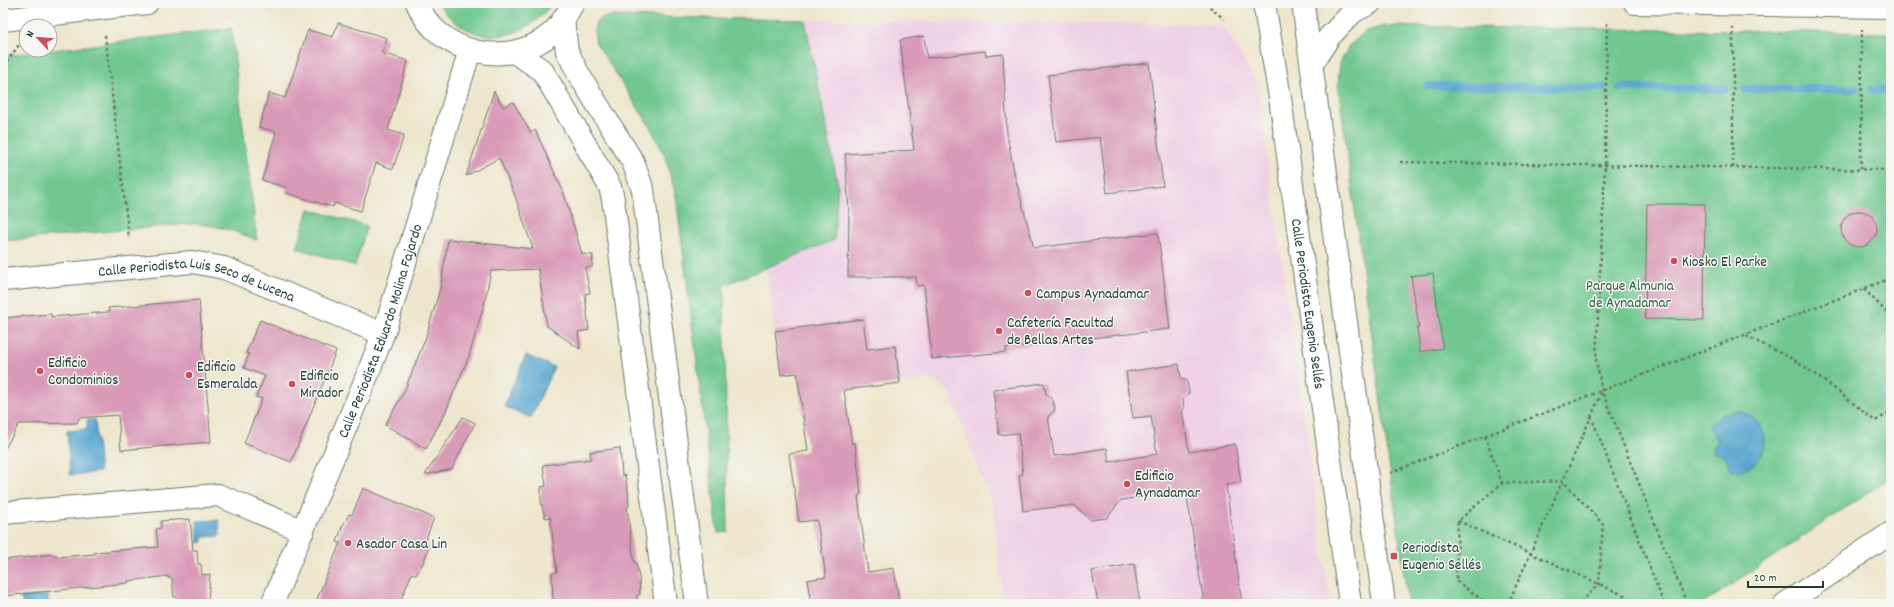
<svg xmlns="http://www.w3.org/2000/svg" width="1894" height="607" font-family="Dekko,sans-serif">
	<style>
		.built { fill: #efd0e5 }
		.green { fill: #6fc88f; stroke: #478262 }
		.water { fill: #54a4ce; stroke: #3a7081 }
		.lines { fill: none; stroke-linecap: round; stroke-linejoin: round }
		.stream { stroke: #54a4ce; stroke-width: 8 }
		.building { fill: #d99ab8 }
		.secondary-casing { stroke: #677869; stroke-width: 24 }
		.primary-casing { stroke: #677869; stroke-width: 24 }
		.path { stroke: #677869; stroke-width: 2.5; stroke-dasharray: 3 3; stroke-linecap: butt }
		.secondary { stroke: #fff; stroke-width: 22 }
		.primary { stroke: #fff; stroke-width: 22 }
		.poi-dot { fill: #d1495b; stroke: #f6f6f2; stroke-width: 1.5 }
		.labels { text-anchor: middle; stroke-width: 3; stroke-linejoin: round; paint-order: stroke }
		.poi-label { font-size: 15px; fill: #1f3d34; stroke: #f6f6f2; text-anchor: start }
		.park-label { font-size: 15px; fill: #33604b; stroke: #f6f6f2 }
		.street-label { font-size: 15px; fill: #1f3d34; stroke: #f6f6f2 }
	</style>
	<rect width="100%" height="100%" fill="#f6f6f2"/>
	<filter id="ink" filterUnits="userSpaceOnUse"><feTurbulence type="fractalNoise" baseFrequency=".025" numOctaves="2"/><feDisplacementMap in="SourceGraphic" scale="8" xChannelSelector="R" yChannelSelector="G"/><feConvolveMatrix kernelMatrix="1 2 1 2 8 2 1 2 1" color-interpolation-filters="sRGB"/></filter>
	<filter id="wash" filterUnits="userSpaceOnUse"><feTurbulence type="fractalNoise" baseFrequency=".012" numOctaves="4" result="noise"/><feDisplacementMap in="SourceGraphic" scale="16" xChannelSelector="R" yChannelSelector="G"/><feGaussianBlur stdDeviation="0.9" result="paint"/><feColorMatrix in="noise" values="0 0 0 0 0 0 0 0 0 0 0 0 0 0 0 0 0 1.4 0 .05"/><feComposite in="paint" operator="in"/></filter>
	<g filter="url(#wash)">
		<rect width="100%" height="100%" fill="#eee6cc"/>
		<path class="built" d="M 805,20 L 1223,25 L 1257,84 L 1330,604 L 1003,604 L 994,509 L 949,391 L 933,379 L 900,383 L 895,346 L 867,349 L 830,324 L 775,331 L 766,267 L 834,239 L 838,185 Z"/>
		<g class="green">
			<path d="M 438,3 L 552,3 C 522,46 467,47 438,3 Z"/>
			<path d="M 613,16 L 805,20 L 838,185 L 834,240 L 724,285 L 728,532 L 718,533 L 676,196 L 665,156 L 649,125 L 596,43 C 592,25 594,18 613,16 Z"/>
			<path d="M 1385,26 L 1891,33 L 1891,477 L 1703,604 L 1408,604 L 1338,84 L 1340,63 L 1350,45 L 1366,31 Z"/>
			<path d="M 231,28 L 257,240 C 231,230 216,224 187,224 L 3,241 L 3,56 Z"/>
			<path d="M 309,209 L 367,226 L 355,266 L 297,248 Z"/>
		</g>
		<g class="water">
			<path d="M 526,355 L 554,367 L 531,418 L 504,406 Z"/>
			<path d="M 1736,411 C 1777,417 1773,472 1731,471 L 1725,456 L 1713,452 L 1717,441 L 1709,426 L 1722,415 Z"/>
			<path d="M 95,419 L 100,472 L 70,475 L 67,431 L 87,429 L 87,420 Z"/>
			<path d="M 219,520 L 220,536 L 203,537 L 203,542 L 198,543 L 197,521 Z"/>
			<path d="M 48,595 L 49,604 L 22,604 L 21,597 Z"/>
		</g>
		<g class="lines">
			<g class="stream">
				<path d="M 1428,86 L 1604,88"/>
				<path d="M 1620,88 L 1725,89"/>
				<path d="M 1745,89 L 1855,89"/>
				<path d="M 1872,90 L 1891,90"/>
			</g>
		</g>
		<g id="blocks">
			<g class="building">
				<path d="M 338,23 L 387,38 L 382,53 L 408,61 L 388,130 L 404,135 L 393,169 L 376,163 L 361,211 L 334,203 L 333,207 L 286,193 L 287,188 L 262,180 L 276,132 L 259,127 L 269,93 L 285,98 L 308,30 L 333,37 Z"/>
				<path d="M 924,36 L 927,58 L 985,51 L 986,56 L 1003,54 L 1007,134 L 1015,177 L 1034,248 L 1158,233 L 1170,329 L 1006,348 L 1006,352 L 932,359 L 924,285 L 917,286 L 916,277 L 848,277 L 849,213 L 845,154 L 914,150 L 900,40 Z"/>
				<path d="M 1149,63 L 1163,186 L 1107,193 L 1100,137 L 1056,142 L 1048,75 Z"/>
				<path d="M 494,91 L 503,107 L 513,102 L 531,133 L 535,130 L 563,191 L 582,254 L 593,255 L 592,267 L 585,268 L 590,293 L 585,294 L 589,330 L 578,332 L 580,349 L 547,326 L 538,269 L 491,271 L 484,305 L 469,356 L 446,411 L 426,449 L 385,425 L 404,392 L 425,340 L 441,285 L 448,239 L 533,249 L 515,196 L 499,158 L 466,176 Z"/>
				<path d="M 1647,204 L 1705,204 L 1704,320 L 1645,319 Z"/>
				<circle cx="1859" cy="229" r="18"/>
				<path d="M 1433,273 L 1443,348 L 1420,352 L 1417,328 L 1419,328 L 1411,276 Z"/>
				<path d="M 199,300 L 211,442 L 121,450 L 118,415 L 79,418 L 77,423 L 19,424 L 3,452 L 3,318 L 51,314 L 51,317 L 109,312 L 108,308 Z"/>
				<path d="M 863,319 L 867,349 L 895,346 L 900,383 L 844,390 L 852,444 L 855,443 L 861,494 L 858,496 L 868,572 L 894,568 L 899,604 L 811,604 L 807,580 L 826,577 L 817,520 L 799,522 L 789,454 L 808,451 L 797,373 L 781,375 L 775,331 Z"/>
				<path d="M 260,320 L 336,351 L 291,462 L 244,443 L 262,399 L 256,397 L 265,376 L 244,368 L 249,354 L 246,353 Z"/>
				<path d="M 1179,364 L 1181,378 L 1187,381 L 1189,393 L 1183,398 L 1184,409 L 1182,409 L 1189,452 L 1235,444 L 1241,482 L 1226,485 L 1242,604 L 1204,604 L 1186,490 L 1121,500 L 1107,518 L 1091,520 L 1074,505 L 1023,511 L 1019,475 L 1023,474 L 1018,433 L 999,435 L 993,390 L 1044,383 L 1046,394 L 1053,400 L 1055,410 L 1048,416 L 1054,456 L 1107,448 L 1109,462 L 1157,454 L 1151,416 L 1133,418 L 1126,372 Z"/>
				<path d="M 463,417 L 475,423 L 452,469 L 425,475 Z"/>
				<path d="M 620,448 L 622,476 L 625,475 L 628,491 L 629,506 L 627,507 L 634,562 L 636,562 L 639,577 L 640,595 L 637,595 L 637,604 L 553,604 L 552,573 L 557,572 L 550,517 L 545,518 L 541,502 L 541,487 L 546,486 L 543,465 L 591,459 L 590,452 Z"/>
				<path d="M 363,488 L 434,518 L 424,544 L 429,546 L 424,561 L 416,575 L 412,573 L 399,604 L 315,604 L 340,543 L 337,542 L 342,527 L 349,514 L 352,515 Z"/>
				<path d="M 190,519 L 193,550 L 197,550 L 198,564 L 201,564 L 202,575 L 210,574 L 208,600 L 201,601 L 201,604 L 178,604 L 177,597 L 174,597 L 172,578 L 168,578 L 168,576 L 128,581 L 128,583 L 3,596 L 3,560 L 52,554 L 52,556 L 56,555 L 57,557 L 95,554 L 95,552 L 158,547 L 156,529 L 161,528 L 161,521 Z"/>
				<path d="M 1134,564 L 1140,604 L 1098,604 L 1092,571 Z"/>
			</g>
		</g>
	</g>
	<g filter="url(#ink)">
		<use href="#blocks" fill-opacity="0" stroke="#677869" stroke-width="1"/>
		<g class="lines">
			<defs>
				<g id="secondary">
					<path d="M 417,3 C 438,55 510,70 552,33 C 561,25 567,14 573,3"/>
					<path id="s1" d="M 1264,3 L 1280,98 L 1350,604"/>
					<path d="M 1303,3 L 1384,604"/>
					<path d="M 1635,3 L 1891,7"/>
					<path d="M 3,20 L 147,3"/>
					<path d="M 563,20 L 567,51 L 579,75 L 633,162 L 643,190 L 697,604"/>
					<path d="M 514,52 L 542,70 L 610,187 L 613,199 L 666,604"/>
					<path d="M 1312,64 L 1329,37 L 1353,12 L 1370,3"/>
					<path id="s2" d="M 3,280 L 192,262 L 224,268 L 383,334"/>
					<path d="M 3,513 L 218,495 L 303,531"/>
					<path id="s3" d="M 272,604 L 367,376 L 385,329 L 470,50"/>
				</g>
				<path id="primary" d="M 1785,604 L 1891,533"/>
			</defs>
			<use href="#secondary" class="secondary-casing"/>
			<use href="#primary" class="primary-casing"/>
			<g class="path">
				<path d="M 1205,3 L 1224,19"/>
				<path d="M 1607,23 L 1605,166 L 1596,360 L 1602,391 L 1687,604"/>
				<path d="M 105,35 L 129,238"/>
				<path d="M 3,67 L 19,45"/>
				<path d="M 1400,162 L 1891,170"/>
				<path d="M 1733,168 L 1733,28"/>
				<path d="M 1861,169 L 1862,29"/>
				<path d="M 1864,289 L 1891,317"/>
				<path d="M 1746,336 L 1793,359 L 1830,385 L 1875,421 L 1891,412"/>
				<path d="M 1591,416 L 1664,604"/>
				<path d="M 1485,436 L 1502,483"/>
				<path d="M 1390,473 L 1891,278"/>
				<path d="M 1458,521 L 1628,597"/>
				<path d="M 1488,604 L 1456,581 L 1458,521 L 1502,483 L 1563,481 L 1603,524 L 1599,584 L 1579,604"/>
				<path d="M 1508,604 L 1602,392"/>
				<path d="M 1755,604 L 1761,600"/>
			</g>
			<use href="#secondary" class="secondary"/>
			<use href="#primary" class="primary"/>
		</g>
	</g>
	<g class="poi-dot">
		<circle cx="1674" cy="261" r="4"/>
		<circle cx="1028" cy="293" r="4"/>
		<circle cx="999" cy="331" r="4"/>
		<circle cx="40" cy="371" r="4"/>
		<circle cx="189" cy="375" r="4"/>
		<circle cx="292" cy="384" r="4"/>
		<circle cx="1127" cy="484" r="4"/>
		<circle cx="348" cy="543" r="4"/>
		<rect x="1390" y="552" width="8" height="8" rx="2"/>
	</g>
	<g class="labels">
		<g class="poi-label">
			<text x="1682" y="266">Kiosko El Parke</text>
			<text x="1036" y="298">Campus Aynadamar</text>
			<text x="1007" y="327">Cafetería Facultad<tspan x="1007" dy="17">de Bellas Artes</tspan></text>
			<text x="48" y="367">Edificio<tspan x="48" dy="17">Condominios</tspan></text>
			<text x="197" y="371">Edificio<tspan x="197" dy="17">Esmeralda</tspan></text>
			<text x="300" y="380">Edificio<tspan x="300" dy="17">Mirador</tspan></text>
			<text x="1135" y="480">Edificio<tspan x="1135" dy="17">Aynadamar</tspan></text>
			<text x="356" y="548">Asador Casa Lin</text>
			<text x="1402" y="552">Periodista<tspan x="1402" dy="17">Eugenio Sellés</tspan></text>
		</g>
		<g class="park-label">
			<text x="1630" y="290">Parque Almunia<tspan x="1630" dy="17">de Aynadamar</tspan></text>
		</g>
		<g class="street-label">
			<text dy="5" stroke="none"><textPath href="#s2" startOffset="197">Calle Periodista Luis Seco de Lucena</textPath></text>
			<text dy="5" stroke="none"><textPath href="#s1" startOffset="304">Calle Periodista Eugenio Sellés</textPath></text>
			<text dy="5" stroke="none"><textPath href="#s3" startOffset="294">Calle Periodista Eduardo Molina Fajardo</textPath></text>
		</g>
	</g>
	<rect width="1894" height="607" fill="none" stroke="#f6f6f2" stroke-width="16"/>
	<g transform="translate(38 38) rotate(296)"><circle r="19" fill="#f6f6f2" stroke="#a0aca6"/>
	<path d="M0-3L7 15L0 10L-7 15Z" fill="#d1495b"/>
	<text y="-6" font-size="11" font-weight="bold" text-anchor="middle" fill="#1f3d34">N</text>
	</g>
	<path d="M1748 581v6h75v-6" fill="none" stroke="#1f3d34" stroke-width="2"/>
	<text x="1754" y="581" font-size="12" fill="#1f3d34" stroke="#f6f6f2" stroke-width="3" paint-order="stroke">20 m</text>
</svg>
